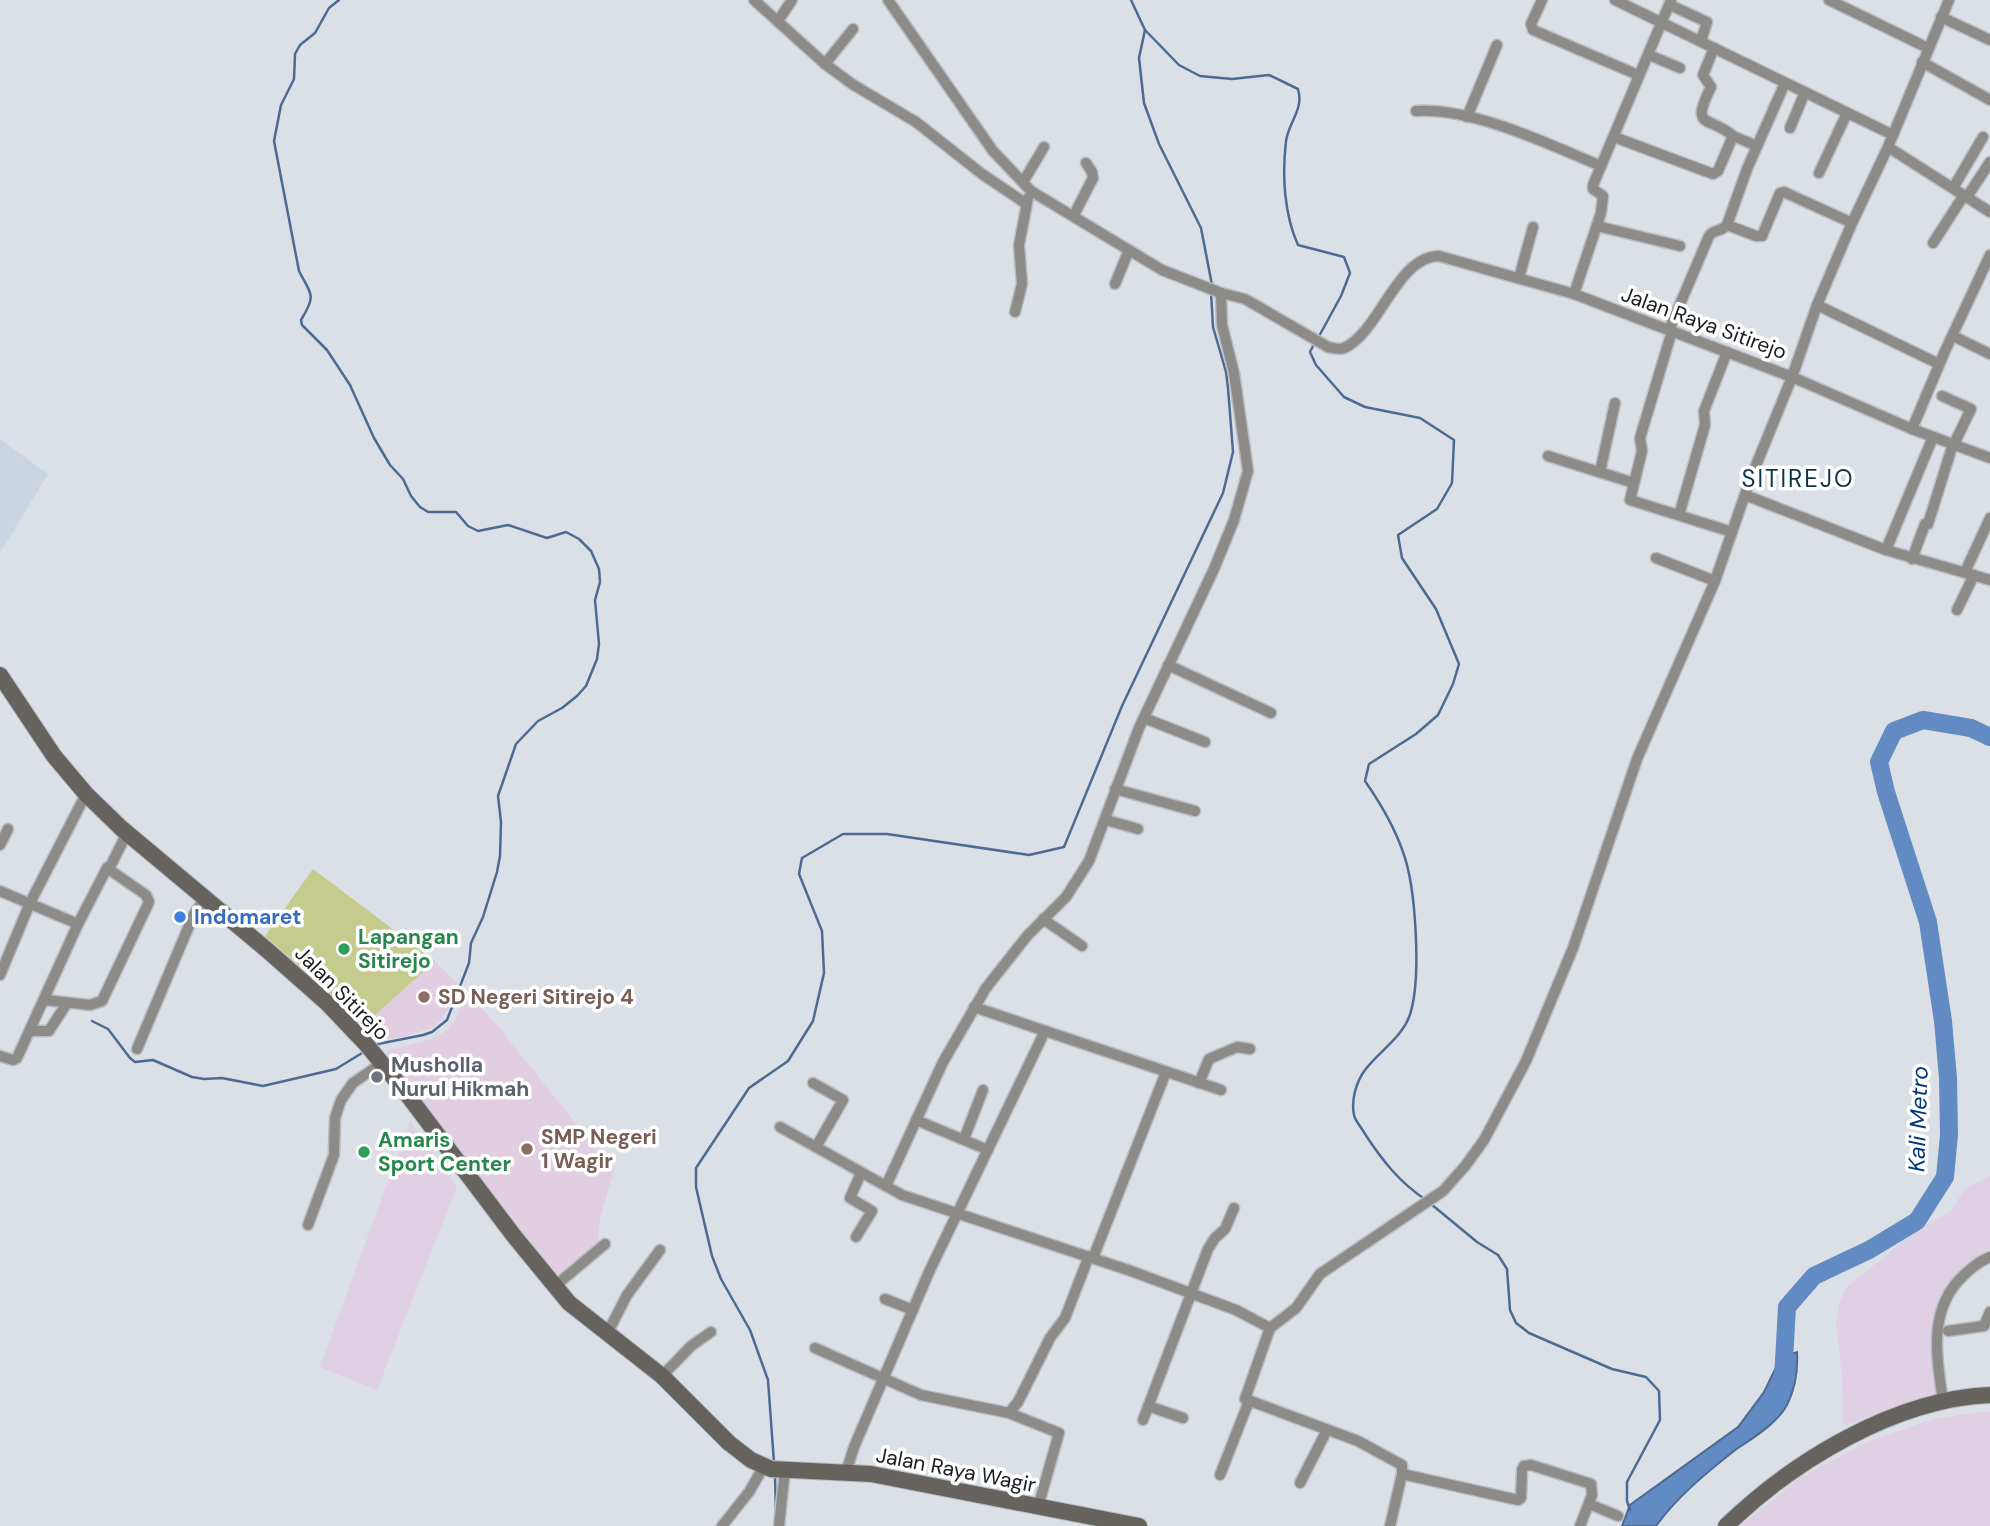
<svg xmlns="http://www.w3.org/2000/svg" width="1990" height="1526" font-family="'DM Sans',sans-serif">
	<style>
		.built { fill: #cbd4e1 }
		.industrial { fill: #dfd0e3 }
		.education { fill: #e1cfe1 }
		.green { fill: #c4cb8d }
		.water { fill: #638bc3; stroke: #4d6a92; stroke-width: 2 }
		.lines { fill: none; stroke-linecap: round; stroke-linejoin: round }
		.stream { stroke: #4d6a92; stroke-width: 2.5 }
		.river { stroke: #638bc3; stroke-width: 18 }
		.street-casing { stroke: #b8bdc2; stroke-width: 13 }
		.secondary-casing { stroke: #b8bdc2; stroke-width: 18 }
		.street { stroke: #8d8b88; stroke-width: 10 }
		.secondary { stroke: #66635f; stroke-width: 16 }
		.shop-dot { fill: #3f7fe0; stroke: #fff; stroke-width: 2.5 }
		.leisure-dot { fill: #2e9e5b; stroke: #fff; stroke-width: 2.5 }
		.education-dot { fill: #8d6e63; stroke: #fff; stroke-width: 2.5 }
		.worship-dot { fill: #6b7280; stroke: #fff; stroke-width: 2.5 }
		.labels { text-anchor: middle; stroke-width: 7; stroke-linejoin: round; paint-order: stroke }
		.street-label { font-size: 21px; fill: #1b1d1f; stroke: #fff }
		.shop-label { font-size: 21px; font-weight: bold; fill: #366cbe; stroke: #fff; text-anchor: start }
		.leisure-label { font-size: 21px; font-weight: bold; fill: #27864d; stroke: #fff; text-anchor: start }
		.education-label { font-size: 21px; font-weight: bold; fill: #785e54; stroke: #fff; text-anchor: start }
		.worship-label { font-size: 21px; font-weight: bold; fill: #5b616d; stroke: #fff; text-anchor: start }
		.water-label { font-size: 23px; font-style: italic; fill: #01387b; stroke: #fff }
		.quarter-label { font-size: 24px; letter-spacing: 2px; fill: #0e354d; stroke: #fff }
	</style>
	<rect width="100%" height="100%" fill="#dbe0e6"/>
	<path class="built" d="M 0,439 L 48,474 L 0,553 Z"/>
	<g class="industrial">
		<path d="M 410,1121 L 457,1186 L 377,1390 L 320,1367 Z"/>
		<path d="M 1990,1176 L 1990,1250 L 1964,1265 L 1944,1298 L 1933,1322 L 1934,1353 L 1939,1395 L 1869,1416 L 1843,1426 L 1842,1375 L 1836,1323 L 1839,1304 L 1847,1287 L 1921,1227 L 1949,1213 L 1966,1188 Z"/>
		<path d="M 1980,1412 L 1990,1412 L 1990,1526 L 1741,1526 L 1798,1479 L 1867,1442 L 1933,1419 Z"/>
	</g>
	<g class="education">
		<path d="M 435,961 L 457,983 L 448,1010 L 440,1021 L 432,1028 L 402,1037 L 374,1041 L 363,1026 Z"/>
		<path d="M 466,991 L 497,1025 L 614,1171 L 600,1219 L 598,1246 L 558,1279 L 386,1053 L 390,1050 L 432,1039 L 447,1030 L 457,1017 Z"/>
	</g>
	<path class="green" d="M 313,869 L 435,961 L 363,1026 L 316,980 L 265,936 Z"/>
	<path class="water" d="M 1797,1352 C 1798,1369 1795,1389 1787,1405 C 1777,1424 1751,1439 1734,1451 C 1706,1473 1677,1497 1656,1526 L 1622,1526 L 1630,1505 L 1738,1427 L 1764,1392 L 1781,1357 Z"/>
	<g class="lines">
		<g class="stream">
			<path d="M 339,0 L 329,8 L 315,33 L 300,45 L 295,54 L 294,79 L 281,105 L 274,141 L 299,271 C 311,295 317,294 301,320 L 302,325 L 327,350 L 350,385 L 374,438 L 390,465 L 403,479 L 411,496 L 420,507 L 428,512 L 456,512 L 468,526 L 478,531 L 508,525 L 547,538 L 566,532 L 579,539 L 591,551 L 599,569 L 600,582 L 595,600 L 599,644 L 597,659 L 586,686 L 577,696 L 562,708 L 538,721 L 516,744 L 498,796 L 501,822 L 500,856 L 497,872 L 483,917 L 471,943 L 469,963 L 447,1020 L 432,1032 L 423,1035 L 378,1044"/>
			<path d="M 1131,0 L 1145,30 L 1179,65 L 1200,76 L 1232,79 L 1269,75 L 1298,89 C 1304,110 1289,121 1286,141 C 1282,175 1284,214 1298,245 L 1344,257 L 1350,273 L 1341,296 L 1318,338"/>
			<path d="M 1145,30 L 1139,58 L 1144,103 L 1159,144 L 1201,228 L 1212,285"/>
			<path d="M 1314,344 L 1310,352 L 1316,365 L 1344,397 L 1365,407 L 1420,418 L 1454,440 L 1452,483 L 1437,509 L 1398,535 L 1402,558 L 1436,609 L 1459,664 L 1453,684 L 1438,715 L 1416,734 L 1369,764 L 1365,781 C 1381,804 1394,826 1403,852 C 1416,887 1421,975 1411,1011 C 1405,1036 1379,1051 1365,1070 C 1356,1082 1351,1100 1354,1115 C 1355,1121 1362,1128 1365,1134 C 1382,1160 1399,1182 1426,1200"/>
			<path d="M 92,1021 L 108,1029 L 130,1058 L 135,1062 L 153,1060 L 192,1077 L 204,1079 L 222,1078 L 263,1086 L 336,1069 L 362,1053"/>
			<path d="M 1431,1204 L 1477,1242 L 1498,1255 L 1507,1269 L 1510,1310 L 1516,1323 L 1529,1333 L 1612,1369 L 1646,1377 L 1659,1391 L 1660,1420 L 1627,1482 L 1627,1501 L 1630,1510"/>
			<path d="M 774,1463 L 768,1380 L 750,1330 L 721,1279 L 712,1256 L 696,1187 L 696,1168 L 749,1088 L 788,1061 L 813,1021 L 824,973 L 822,931 L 799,874 L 802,858 L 843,834 L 887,834 L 1029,855 L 1064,847 L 1122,706 L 1223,493 L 1233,452 L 1228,388 L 1226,372 L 1213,327 L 1211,292"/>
			<path d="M 775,1477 L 776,1512"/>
		</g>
		<path class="river" d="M 1783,1378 L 1787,1307 L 1814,1276 L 1869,1250 L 1917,1221 L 1945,1177 L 1949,1135 L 1948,1078 L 1943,1021 L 1928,922 L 1886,792 L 1879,762 L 1894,731 L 1923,720 L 1971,728 L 1990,737"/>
		<defs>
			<g id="street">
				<path d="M 754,0 L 825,64 L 852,84 L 916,122 L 982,174 L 1025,203"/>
				<path d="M 888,0 L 993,151 L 1031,191 L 1162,270 L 1221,293 L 1245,299 L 1328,347 C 1334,348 1339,350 1344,348 C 1379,333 1397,256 1439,256 L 1574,294 L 1792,377 L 1817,305 L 1852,223 L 1888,147 L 1949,0"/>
				<path d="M 1542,0 L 1531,24 L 1533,30 L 1638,75"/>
				<path d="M 1615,0 L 1893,135"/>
				<path d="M 1829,0 L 1928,48"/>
				<path d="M 1670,5 L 1707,22 L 1701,41"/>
				<path d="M 1941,17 L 1990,40"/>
				<path d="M 778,21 L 792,0"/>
				<path d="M 1714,48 L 1703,75 L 1711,87 C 1689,131 1710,115 1733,136"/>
				<path d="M 1649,55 L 1680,68"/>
				<path d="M 1922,62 L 1990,100"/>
				<path d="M 825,64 L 853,29"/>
				<path d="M 1416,111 C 1472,107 1548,144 1601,166"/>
				<path d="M 1467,117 L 1497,45"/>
				<path d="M 1790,128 L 1805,92"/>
				<path d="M 1614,137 L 1713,174 L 1718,171 L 1733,136 L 1757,146"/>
				<path d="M 1888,147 L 1990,212"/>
				<path d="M 1819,173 L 1847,113"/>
				<path d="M 1023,182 L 1044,147"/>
				<path d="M 1953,188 L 1983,137"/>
				<path d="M 1967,197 L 1990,162"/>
				<path d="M 1074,215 L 1093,178 L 1092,172 L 1086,163"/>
				<path d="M 1727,225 L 1756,236 L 1762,236 L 1780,193 L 1784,192 L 1852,223"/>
				<path d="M 1597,226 L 1680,246"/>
				<path d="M 1933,243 L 1964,195"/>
				<path d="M 1519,278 L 1533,227"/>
				<path d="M 1115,284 L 1129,250"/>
				<path d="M 1574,294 L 1601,213 L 1603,196 L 1593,189 L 1593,185 L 1671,0"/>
				<path d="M 1817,305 L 1939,364"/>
				<path d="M 1015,312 L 1022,284 L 1019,245 L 1028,198"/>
				<path d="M 1669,330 L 1709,236 C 1713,229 1722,232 1727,225 L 1747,169 L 1785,83"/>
				<path d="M 1672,331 L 1640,438 L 1642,451 L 1630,500 L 1732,532"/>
				<path d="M 1953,336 L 1990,354"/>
				<path d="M 1942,396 L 1971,409 L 1954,444"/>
				<path d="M 1912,429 L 1945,351 L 1990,255"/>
				<path d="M 1548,456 L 1634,483"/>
				<path d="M 1600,472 L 1615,403"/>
				<path d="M 1745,495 L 1886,550 L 1990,580"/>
				<path d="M 1679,515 L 1705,425 L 1704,411 L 1727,352"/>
				<path d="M 1886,550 L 1933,437"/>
				<path d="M 1656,558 L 1715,581"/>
				<path d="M 1912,559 L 1925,524 L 1928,524 L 1953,444"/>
				<path d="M 1965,572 L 1990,518"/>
				<path d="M 1957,610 L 1974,575"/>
				<path d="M 1168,665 L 1271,713"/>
				<path d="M 1144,718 L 1205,742"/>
				<path d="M 1115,789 L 1195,811"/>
				<path d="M 1106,820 L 1138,829"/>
				<path d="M 0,845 L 8,829"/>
				<path d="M 0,891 L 78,924"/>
				<path d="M 1043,919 L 1082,946"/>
				<path d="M 0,975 L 30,903 L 86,794"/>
				<path d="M 45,1000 L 90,1005 L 102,1001 L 149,902 L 146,895 L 107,868"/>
				<path d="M 974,1007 L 1221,1090"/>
				<path d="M 30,1031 L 49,1031 L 67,1003"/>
				<path d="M 137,1049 L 194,914 L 205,899"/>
				<path d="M 0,1056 L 13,1060 L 17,1058 L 78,924 L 107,868 L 111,865 L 127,833"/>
				<path d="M 813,1083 L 843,1100 L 816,1147"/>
				<path d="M 1199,1083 L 1209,1059 L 1237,1047 L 1250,1049"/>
				<path d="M 916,1120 L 988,1150"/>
				<path d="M 780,1127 L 902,1195 L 1131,1271 L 1236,1310 L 1270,1328 L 1245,1399 L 1358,1441 L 1402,1465 L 1402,1474 L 1390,1526"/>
				<path d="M 964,1139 L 983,1090"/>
				<path d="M 886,1186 L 943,1062 L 986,988 L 1027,936 L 1066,897 L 1089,861 L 1139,728 L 1214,569 L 1234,520 L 1248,471 L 1234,373 L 1222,325 L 1221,293"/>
				<path d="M 308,1225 L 334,1155 L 335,1118 L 341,1100 L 353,1083 L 382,1063"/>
				<path d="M 856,1237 L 872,1211 L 850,1198 L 861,1173"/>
				<path d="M 1093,1258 L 1166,1072"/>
				<path d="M 555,1286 L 605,1244"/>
				<path d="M 885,1299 L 913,1310"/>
				<path d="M 1270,1328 L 1296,1308 L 1320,1274 L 1443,1191 L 1466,1165 L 1484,1140 L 1526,1061 L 1573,948 L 1637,759 L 1715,581 L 1750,480 L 1792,377 L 1912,429 L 1990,458"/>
				<path d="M 1948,1331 L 1984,1326 L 1990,1312"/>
				<path d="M 607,1334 L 627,1295 L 660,1250"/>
				<path d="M 815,1348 L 921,1395 L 1009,1413 L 1018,1402 L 1050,1338 L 1065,1318 L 1089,1256"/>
				<path d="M 662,1376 L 691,1346 L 711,1332"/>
				<path d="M 1943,1402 C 1937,1358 1927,1310 1963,1276 C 1971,1268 1980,1261 1990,1257"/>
				<path d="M 1148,1406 L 1183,1418"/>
				<path d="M 1009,1413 L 1059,1433 L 1038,1507"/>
				<path d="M 1143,1420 L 1208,1249 L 1215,1238 L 1225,1229 L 1234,1208"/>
				<path d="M 846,1472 L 854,1447 L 929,1272 L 1045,1031"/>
				<path d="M 1402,1474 L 1518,1500 L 1521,1498 L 1522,1470 L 1524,1466 L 1531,1465 L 1591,1484 L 1592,1495 L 1580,1526"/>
				<path d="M 1220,1475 L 1249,1401"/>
				<path d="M 1300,1483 L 1327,1430"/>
				<path d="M 1589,1504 L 1618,1516"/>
				<path d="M 722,1526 L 749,1492 L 764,1466"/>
				<path d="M 779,1526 L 785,1470"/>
			</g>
			<g id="secondary">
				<path d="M 0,675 L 54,756 L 86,794 L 121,828 L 267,950 L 327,1003 L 366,1044 L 403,1089 L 514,1236 L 569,1303 L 662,1376 L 729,1443 L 751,1460 L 771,1469 L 871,1474 L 1139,1526"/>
				<path d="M 1726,1526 C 1793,1461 1895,1399 1990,1395"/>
			</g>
		</defs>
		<use href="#street" class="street-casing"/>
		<use href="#secondary" class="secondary-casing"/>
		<use href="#street" class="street"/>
		<use href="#secondary" class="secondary"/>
	</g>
	<circle class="shop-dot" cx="180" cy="917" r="7"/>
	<g class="leisure-dot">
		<circle cx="344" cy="949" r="7"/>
		<circle cx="364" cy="1152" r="7"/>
	</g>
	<g class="education-dot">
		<circle cx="424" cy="997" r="7"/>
		<circle cx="527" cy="1149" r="7"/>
	</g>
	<circle class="worship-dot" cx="377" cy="1077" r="7"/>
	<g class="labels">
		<g class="street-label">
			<text transform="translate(1704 323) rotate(20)" y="7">Jalan Raya Sitirejo</text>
			<text transform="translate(342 993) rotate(45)" y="7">Jalan Sitirejo</text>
			<text transform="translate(956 1470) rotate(11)" y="7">Jalan Raya Wagir</text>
		</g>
		<g class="shop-label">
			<text x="194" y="924">Indomaret</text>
		</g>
		<g class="leisure-label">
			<text x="358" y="944">Lapangan<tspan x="358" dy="24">Sitirejo</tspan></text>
			<text x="378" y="1147">Amaris<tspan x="378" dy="24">Sport Center</tspan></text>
		</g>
		<g class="education-label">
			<text x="438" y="1004">SD Negeri Sitirejo 4</text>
			<text x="541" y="1144">SMP Negeri<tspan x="541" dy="24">1 Wagir</tspan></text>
		</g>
		<g class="worship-label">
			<text x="391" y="1072">Musholla<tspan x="391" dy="24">Nurul Hikmah</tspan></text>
		</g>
		<g class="water-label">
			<text transform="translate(1918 1119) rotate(-88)" y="8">Kali Metro</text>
		</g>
		<g class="quarter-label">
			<text x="1798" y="487">SITIREJO</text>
		</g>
	</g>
</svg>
